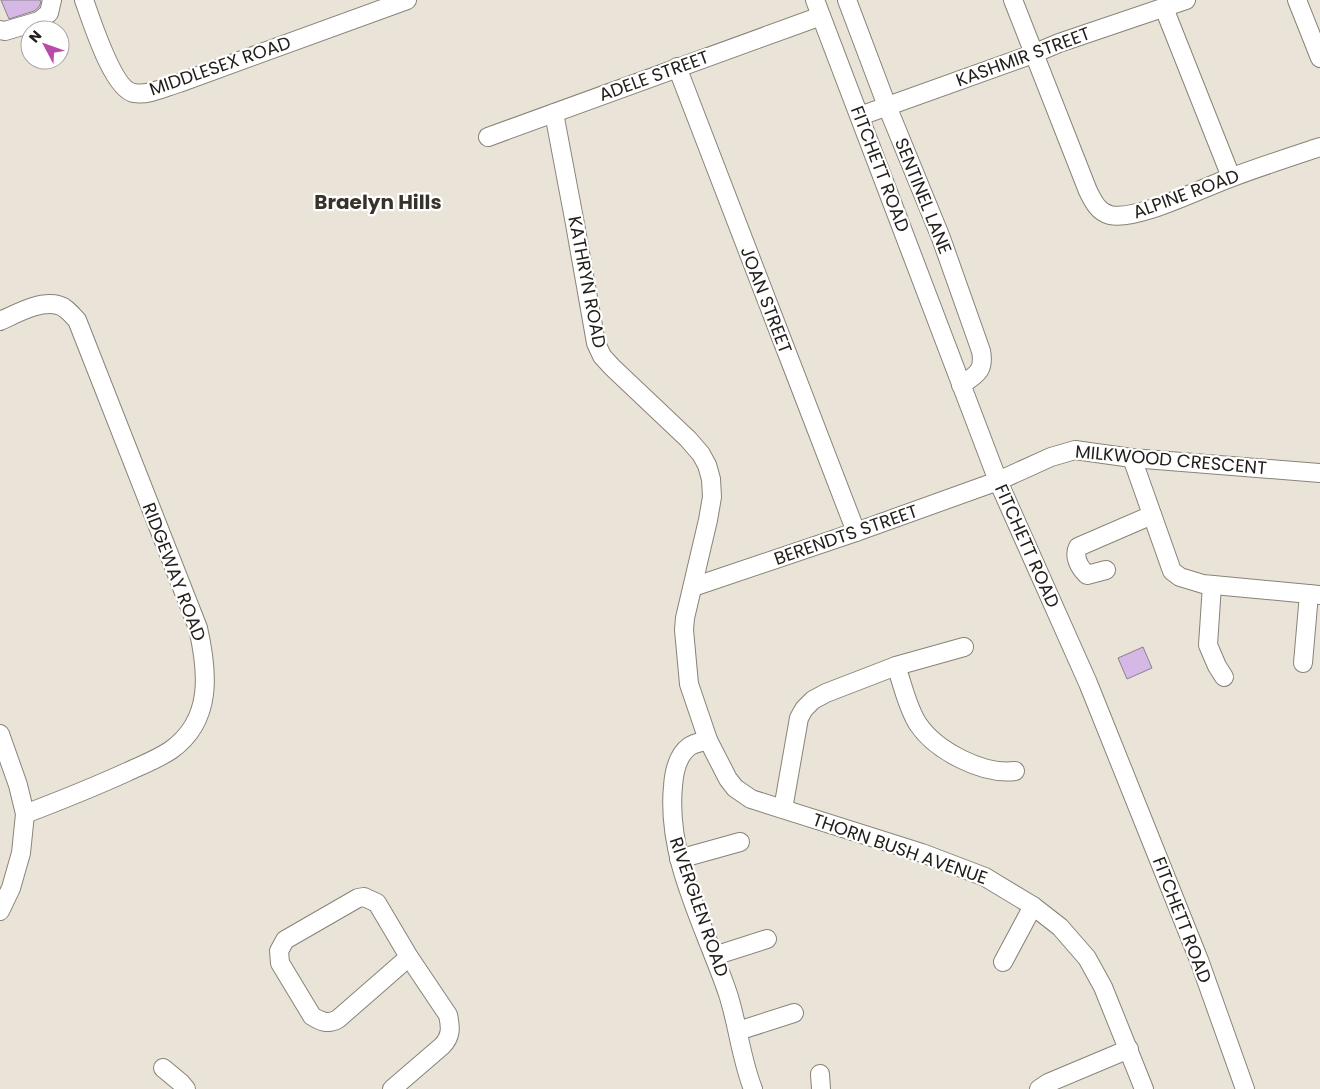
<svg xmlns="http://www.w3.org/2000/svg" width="1320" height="1089" font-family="Poppins,sans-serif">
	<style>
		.building { fill: #d6b8e7; stroke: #88828c }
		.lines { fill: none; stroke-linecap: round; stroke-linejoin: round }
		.minor-casing { stroke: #888378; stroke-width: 20 }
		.minor { stroke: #fff; stroke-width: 18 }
		.labels { text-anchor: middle; stroke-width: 4.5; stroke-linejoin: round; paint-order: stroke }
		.street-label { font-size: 18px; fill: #22201c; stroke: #fff }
		.quarter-label { font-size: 20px; font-weight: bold; fill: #38332a; stroke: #fff }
	</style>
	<rect width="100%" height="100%" fill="#eae3d8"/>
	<g class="building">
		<path d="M 1,0 L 40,0 L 41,2 L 39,7 L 34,11 L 9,19 Z"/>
		<path d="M 1143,647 L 1152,668 L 1127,679 L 1118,658 Z"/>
	</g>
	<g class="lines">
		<defs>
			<g id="minor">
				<path d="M 84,0 C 91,19 113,90 134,93 C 148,96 165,87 179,83 L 407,0"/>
				<path d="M 815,0 L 998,481 L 1088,683 L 1199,960 L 1245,1089"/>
				<path d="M 847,0 L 887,106 L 941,238 L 981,351 C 985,371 976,375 961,385"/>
				<path d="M 1013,0 L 1088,191 C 1093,201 1098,212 1110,215 C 1137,221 1202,188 1230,178 C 1259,167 1290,157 1320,147"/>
				<path d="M 1297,0 L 1320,58"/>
				<path d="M 1164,8 L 1231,177"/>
				<path d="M 0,30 L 5,31 L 39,21 L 49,13 L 52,0"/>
				<path d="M 677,67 L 856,532"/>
				<path d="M 554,113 L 575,224 L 596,343 L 602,356 L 612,367 L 688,439 L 701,454 L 707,465 L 711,479 L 712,497 L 708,520 L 685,618 L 684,630 L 689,684 L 708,740 L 728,779 L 735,788 L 751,799 L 922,853 L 985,877 L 1033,906 L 1060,927 L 1087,958 L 1103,987 L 1144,1089"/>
				<path d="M 860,116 L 1033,54 L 1059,43 L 1186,0"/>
				<path d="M 488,137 L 821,16"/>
				<path d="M 0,321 C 16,314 40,300 58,305 C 66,307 71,314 77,320 L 198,628 C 208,672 213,720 171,750 C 158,759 142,765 127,772 C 94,787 59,801 25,814"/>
				<path d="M 1132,458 L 1172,571 L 1180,577 L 1203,584 L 1320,595"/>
				<path d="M 1106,570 L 1087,575 C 1080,568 1073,557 1078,547 L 1152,515"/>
				<path d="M 1212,585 L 1208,645 L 1217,666 L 1224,677"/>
				<path d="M 693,587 L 856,532 L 998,481 L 1051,457 L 1075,450 L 1132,458 L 1320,473"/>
				<path d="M 1303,663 L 1309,594"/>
				<path d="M 896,666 C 903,685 907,707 918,724 C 936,751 983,775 1015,771"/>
				<path d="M 0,734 L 18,785 L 25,814 L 21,853 L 11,888 L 0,911"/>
				<path d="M 708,740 C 702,742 695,743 690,746 C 677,755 674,772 673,786 C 666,859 705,926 728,994 C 738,1025 741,1059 753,1089"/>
				<path d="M 783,809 L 799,718 L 804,709 L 813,700 L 826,693 L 896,666 L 964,647"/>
				<path d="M 679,859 L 740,842"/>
				<path d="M 714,956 L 767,939"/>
				<path d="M 1003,962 L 1033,906"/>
				<path d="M 738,1031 L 794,1013"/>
				<path d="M 163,1068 L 181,1083 L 186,1089"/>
				<path d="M 820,1074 L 821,1089"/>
				<path d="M 392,1089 L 442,1046 C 451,1037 451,1028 448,1015 L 409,957 L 377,903 L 364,897 L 358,898 L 285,940 L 279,951 L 280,963 L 312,1016 C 320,1021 328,1025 338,1019 L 409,957"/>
				<path d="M 1039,1089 L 1048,1083 L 1129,1049"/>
			</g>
		</defs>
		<use href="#minor" class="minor-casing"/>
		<use href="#minor" class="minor"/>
	</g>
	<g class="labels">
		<g class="street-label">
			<text transform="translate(1023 57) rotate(-20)" y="6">KASHMIR STREET</text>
			<text transform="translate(220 66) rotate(-19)" y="6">MIDDLESEX ROAD</text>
			<text transform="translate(654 76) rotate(-20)" y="6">ADELE STREET</text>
			<text transform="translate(880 169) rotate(69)" y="6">FITCHETT ROAD</text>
			<text transform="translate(1186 194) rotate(-20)" y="6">ALPINE ROAD</text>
			<text transform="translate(923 196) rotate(68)" y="6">SENTINEL LANE</text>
			<text transform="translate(587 282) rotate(79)" y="6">KATHRYN ROAD</text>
			<text transform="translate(766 300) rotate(69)" y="6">JOAN STREET</text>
			<text transform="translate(1171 460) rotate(5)" y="6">MILKWOOD CRESCENT</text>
			<text transform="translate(846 535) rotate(-19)" y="6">BERENDTS STREET</text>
			<text transform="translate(1027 546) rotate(66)" y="6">FITCHETT ROAD</text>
			<text transform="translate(174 572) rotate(69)" y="6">RIDGEWAY ROAD</text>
			<text transform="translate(900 849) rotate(19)" y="6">THORN BUSH AVENUE</text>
			<text transform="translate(699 907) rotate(71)" y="6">RIVERGLEN ROAD</text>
			<text transform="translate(1182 920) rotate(69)" y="6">FITCHETT ROAD</text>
		</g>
		<g class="quarter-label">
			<text x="378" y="209">Braelyn Hills</text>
		</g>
	</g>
	<g transform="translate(45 45) rotate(311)"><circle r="24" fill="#ffffff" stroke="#a7a6a4"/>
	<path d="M0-4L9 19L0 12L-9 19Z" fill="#b74aaa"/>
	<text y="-8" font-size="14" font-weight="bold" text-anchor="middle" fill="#22201c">N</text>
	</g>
</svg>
